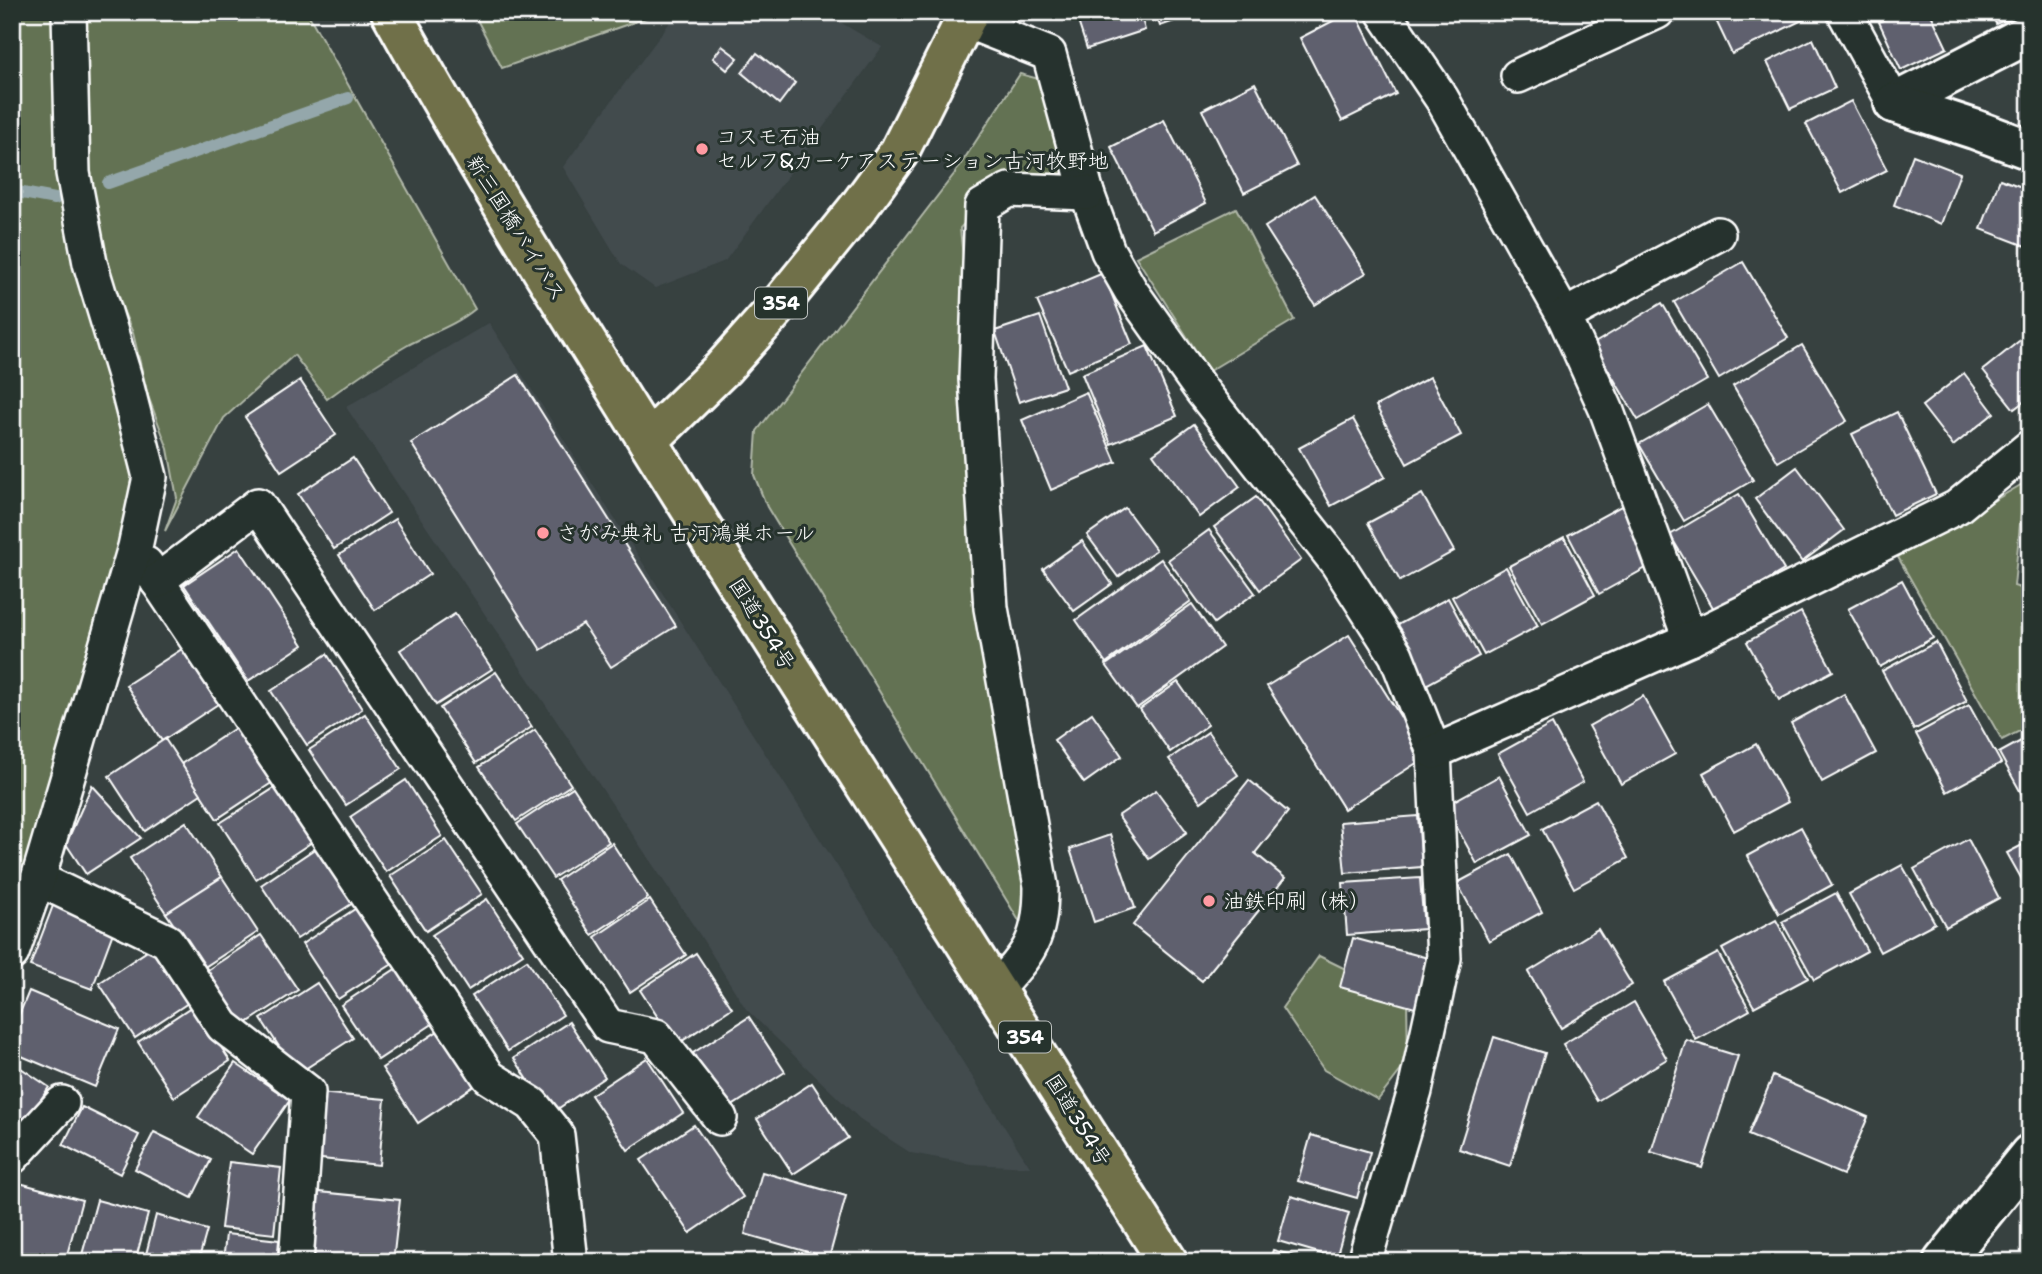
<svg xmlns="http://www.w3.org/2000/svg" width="2042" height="1274" font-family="'Shantell Sans','Klee One',sans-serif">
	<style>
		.built { fill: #434b4e }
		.green { fill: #637253; stroke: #b1b8a9; stroke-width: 2 }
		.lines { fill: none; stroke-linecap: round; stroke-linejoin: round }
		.stream { stroke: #94a7ab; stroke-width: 12 }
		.building { fill: #5f616e; stroke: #fff; stroke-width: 2 }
		.street-casing { stroke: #fff; stroke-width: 38 }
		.secondary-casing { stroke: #fff; stroke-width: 44 }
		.highway-casing { stroke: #fff; stroke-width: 44 }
		.street { stroke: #26332d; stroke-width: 33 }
		.secondary { stroke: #26332d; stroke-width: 38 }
		.highway { stroke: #70704a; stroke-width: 38 }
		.poi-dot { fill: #ff9aa2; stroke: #26332d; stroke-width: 2.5 }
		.labels { text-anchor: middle; stroke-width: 6; stroke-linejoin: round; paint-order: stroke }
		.shield { fill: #26332d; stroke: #bec2c0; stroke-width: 2 }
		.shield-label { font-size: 19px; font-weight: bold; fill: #fff }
		.poi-label { font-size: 21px; fill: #fff; stroke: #26332d; text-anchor: start }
		.street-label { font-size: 21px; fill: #fff; stroke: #26332d }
	</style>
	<rect width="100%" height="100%" fill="#374140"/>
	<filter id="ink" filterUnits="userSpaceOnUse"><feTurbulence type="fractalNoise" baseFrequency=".0143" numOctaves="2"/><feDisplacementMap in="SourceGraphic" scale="14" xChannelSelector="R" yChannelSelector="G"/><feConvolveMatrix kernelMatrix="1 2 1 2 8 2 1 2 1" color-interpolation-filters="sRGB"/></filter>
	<g filter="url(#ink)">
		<g class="built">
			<path d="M 696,12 L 823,12 L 882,47 L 725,261 L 655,288 L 621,264 L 563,167 L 671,21 Z"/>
			<path d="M 489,323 L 1030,1167 L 971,1164 L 911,1153 L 863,1122 L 746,1009 L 700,935 L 346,407 Z"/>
		</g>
		<g class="green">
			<path d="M 12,12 L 69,12 L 87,222 L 90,126 L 85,12 L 307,12 L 475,309 C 456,325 431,333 408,345 C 380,361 353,380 327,399 L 294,355 L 224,418 L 165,531 L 177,498 L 168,449 L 148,396 L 133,333 L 89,232 L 150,477 L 12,953 Z"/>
			<path d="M 473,12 L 663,12 L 502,68 Z"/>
			<path d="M 1020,74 L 1039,79 L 1066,173 L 1007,175 L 960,228 L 1028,889 L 1024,929 L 767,507 L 754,475 L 757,431 L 955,173 Z"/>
			<path d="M 1236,208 L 1294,320 L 1209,371 L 1136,257 Z"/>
			<path d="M 2024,483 L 2014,586 L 2030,591 L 2030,726 L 2002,740 L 1898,557 Z"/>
			<path d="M 1319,956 L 1407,999 L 1408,1061 L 1378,1100 L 1324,1070 L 1282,1008 Z"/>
		</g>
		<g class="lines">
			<g class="stream">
				<path d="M 108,183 L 348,98"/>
				<path d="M 12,191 L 55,199"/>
			</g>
		</g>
		<g class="building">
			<path d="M 1075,12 L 1140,12 L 1145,30 L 1087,49 Z"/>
			<path d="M 1155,12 L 1201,12 L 1160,26 Z"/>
			<path d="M 1350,12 L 1355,12 L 1396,94 L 1342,121 L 1300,38 Z"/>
			<path d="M 1712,12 L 1812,12 L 1813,15 L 1732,54 Z"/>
			<path d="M 1898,12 L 1930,12 L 1947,48 L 1901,70 L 1879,22 Z"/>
			<path d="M 1991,12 L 2022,12 L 1996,24 Z"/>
			<path d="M 1813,39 L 1835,88 L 1790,109 L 1767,62 Z"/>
			<path d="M 722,46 L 738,58 L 727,70 L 713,58 Z"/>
			<path d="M 757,53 L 795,83 L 779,104 L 742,73 Z"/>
			<path d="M 1255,83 L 1297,166 L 1244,193 L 1202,110 Z"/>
			<path d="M 1851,101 L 1887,170 L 1842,193 L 1806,124 Z"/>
			<path d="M 1164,120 L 1206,203 L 1153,231 L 1111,147 Z"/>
			<path d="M 1913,155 L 1960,173 L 1941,224 L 1894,205 Z"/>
			<path d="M 2000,179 L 2030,190 L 2028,247 L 1981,229 Z"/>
			<path d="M 1315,195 L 1366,273 L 1315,305 L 1265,227 Z"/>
			<path d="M 1743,262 L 1788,338 L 1719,379 L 1674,302 Z"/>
			<path d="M 1103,273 L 1132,344 L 1068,371 L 1037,301 Z"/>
			<path d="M 1662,303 L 1707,380 L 1638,420 L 1593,344 Z"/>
			<path d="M 1040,316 L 1065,387 L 1019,402 L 995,331 Z"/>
			<path d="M 2024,337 L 2030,343 L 2030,397 L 2014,409 L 1983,370 Z"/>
			<path d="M 1802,345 L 1847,421 L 1778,462 L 1733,386 Z"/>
			<path d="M 1147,346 L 1177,416 L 1111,444 L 1082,374 Z"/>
			<path d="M 1964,373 L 1994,413 L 1953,446 L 1922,406 Z"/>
			<path d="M 518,375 L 676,626 L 611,667 L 583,624 L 541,650 L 411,443 Z"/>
			<path d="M 1430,377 L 1461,435 L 1407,464 L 1376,406 Z"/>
			<path d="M 300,380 L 336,435 L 281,471 L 245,417 Z"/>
			<path d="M 1086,392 L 1116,462 L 1051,490 L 1022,420 Z"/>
			<path d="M 1708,404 L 1753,480 L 1684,521 L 1639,444 Z"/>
			<path d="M 1897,412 L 1936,494 L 1892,515 L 1852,434 Z"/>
			<path d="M 1353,419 L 1385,477 L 1331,506 L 1299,448 Z"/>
			<path d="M 1194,424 L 1240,487 L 1199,517 L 1153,454 Z"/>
			<path d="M 353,458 L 389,513 L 334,549 L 298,494 Z"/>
			<path d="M 1797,467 L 1844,530 L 1802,562 L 1755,499 Z"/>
			<path d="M 1422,494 L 1454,551 L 1400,581 L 1368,523 Z"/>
			<path d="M 1739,494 L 1784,570 L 1715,611 L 1670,535 Z"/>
			<path d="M 1256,497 L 1301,560 L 1260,590 L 1214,527 Z"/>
			<path d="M 1621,506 L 1653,564 L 1599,594 L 1568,535 Z"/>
			<path d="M 1125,508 L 1156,550 L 1118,577 L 1087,535 Z"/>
			<path d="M 395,519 L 430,574 L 375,610 L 339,555 Z"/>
			<path d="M 1209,530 L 1255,593 L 1214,623 L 1168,560 Z"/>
			<path d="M 1564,537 L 1595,595 L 1542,624 L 1509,566 Z"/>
			<path d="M 1082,541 L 1112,584 L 1074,611 L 1043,569 Z"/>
			<path d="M 239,548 L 303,645 L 248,681 L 184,585 Z"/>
			<path d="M 1161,559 L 1191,601 L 1106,663 L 1076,620 Z"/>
			<path d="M 1506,567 L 1538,626 L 1484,655 L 1452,597 Z"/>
			<path d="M 1902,580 L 1933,638 L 1880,667 L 1848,609 Z"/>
			<path d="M 1448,598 L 1479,656 L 1426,685 L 1394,627 Z"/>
			<path d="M 1192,604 L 1222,647 L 1137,708 L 1106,665 Z"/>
			<path d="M 1801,612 L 1833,671 L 1779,700 L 1747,642 Z"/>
			<path d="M 455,614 L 492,669 L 436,705 L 400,650 Z"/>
			<path d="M 1349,635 L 1426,757 L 1344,809 L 1267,686 Z"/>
			<path d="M 1936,642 L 1967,701 L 1914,730 L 1882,671 Z"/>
			<path d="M 182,649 L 218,704 L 162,741 L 126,685 Z"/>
			<path d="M 327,654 L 362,709 L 307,745 L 271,691 Z"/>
			<path d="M 496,672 L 532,727 L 476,763 L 440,708 Z"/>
			<path d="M 1178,682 L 1208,725 L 1170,752 L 1140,709 Z"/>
			<path d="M 1844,694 L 1876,753 L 1822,782 L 1791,723 Z"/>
			<path d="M 1643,696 L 1675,754 L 1621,784 L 1589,726 Z"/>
			<path d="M 1969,705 L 2001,763 L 1947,792 L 1916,734 Z"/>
			<path d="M 1092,713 L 1122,756 L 1084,783 L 1054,740 Z"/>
			<path d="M 365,714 L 401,769 L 346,805 L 309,750 Z"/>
			<path d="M 1552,724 L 1583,782 L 1530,812 L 1498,754 Z"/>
			<path d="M 237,727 L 273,782 L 217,819 L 181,764 Z"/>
			<path d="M 535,730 L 571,785 L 516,821 L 479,767 Z"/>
			<path d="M 1208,732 L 1238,775 L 1201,802 L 1169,759 Z"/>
			<path d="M 2030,736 L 2030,809 L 1999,753 Z"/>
			<path d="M 165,739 L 201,794 L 145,831 L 109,776 Z"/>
			<path d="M 1756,744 L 1788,802 L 1734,831 L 1703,773 Z"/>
			<path d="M 1499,776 L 1531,835 L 1477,864 L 1445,806 Z"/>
			<path d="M 406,780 L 442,836 L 386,872 L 350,817 Z"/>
			<path d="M 1249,780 L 1288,812 L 1255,853 L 1285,878 L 1202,981 L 1133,925 Z"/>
			<path d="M 92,785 L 141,838 L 86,874 L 66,844 Z"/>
			<path d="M 276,787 L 312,842 L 256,879 L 220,823 Z"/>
			<path d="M 573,787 L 609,842 L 553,878 L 517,824 Z"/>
			<path d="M 1156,790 L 1187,832 L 1149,859 L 1118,816 Z"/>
			<path d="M 1596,800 L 1628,858 L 1574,888 L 1542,829 Z"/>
			<path d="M 1418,816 L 1422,867 L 1345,873 L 1340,822 Z"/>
			<path d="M 186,822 L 222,877 L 166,913 L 130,858 Z"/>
			<path d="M 1801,827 L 1832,885 L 1779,914 L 1747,856 Z"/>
			<path d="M 1110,835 L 1135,908 L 1094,922 L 1070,849 Z"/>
			<path d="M 1968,839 L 1999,898 L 1946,927 L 1914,869 Z"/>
			<path d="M 446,840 L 482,894 L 426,931 L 390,876 Z"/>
			<path d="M 2030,841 L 2030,894 L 2007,853 Z"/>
			<path d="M 612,843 L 648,898 L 592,935 L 557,880 Z"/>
			<path d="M 316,848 L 353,903 L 297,939 L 261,885 Z"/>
			<path d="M 1511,854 L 1542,912 L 1489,941 L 1457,883 Z"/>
			<path d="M 1902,865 L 1935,923 L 1880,952 L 1849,894 Z"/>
			<path d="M 222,877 L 258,932 L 203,968 L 166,913 Z"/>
			<path d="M 1420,878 L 1424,929 L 1347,935 L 1343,883 Z"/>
			<path d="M 1836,893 L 1867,951 L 1814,980 L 1782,922 Z"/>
			<path d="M 487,899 L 523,954 L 468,990 L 432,935 Z"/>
			<path d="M 650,900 L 686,955 L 630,992 L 595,937 Z"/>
			<path d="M 54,903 L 115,927 L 92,989 L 30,966 Z"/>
			<path d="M 358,907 L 394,963 L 338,999 L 302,944 Z"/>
			<path d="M 1776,920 L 1808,978 L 1754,1007 L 1722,949 Z"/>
			<path d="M 1598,929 L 1632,985 L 1561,1028 L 1528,972 Z"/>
			<path d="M 261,935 L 298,990 L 242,1026 L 206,971 Z"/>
			<path d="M 1353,938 L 1428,958 L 1415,1008 L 1340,987 Z"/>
			<path d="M 155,946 L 191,1001 L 135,1038 L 99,983 Z"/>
			<path d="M 696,953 L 732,1008 L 676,1045 L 640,990 Z"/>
			<path d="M 1718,953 L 1750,1010 L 1696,1040 L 1664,982 Z"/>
			<path d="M 527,960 L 563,1015 L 508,1051 L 472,996 Z"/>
			<path d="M 397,968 L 434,1023 L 378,1060 L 341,1005 Z"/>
			<path d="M 317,983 L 353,1038 L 297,1074 L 261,1019 Z"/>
			<path d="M 29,991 L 119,1029 L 95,1087 L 12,1052 L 12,1032 Z"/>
			<path d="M 1634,1002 L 1667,1059 L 1597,1101 L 1563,1044 Z"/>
			<path d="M 194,1005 L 230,1061 L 174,1097 L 138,1042 Z"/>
			<path d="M 749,1017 L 785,1072 L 729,1108 L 693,1053 Z"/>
			<path d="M 569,1022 L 605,1077 L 550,1114 L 514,1058 Z"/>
			<path d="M 438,1031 L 474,1086 L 418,1123 L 382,1068 Z"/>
			<path d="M 1494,1037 L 1545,1053 L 1510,1166 L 1459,1149 Z"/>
			<path d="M 1686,1040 L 1738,1056 L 1702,1168 L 1651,1152 Z"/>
			<path d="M 647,1058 L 683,1113 L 628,1150 L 591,1095 Z"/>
			<path d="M 12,1062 L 49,1087 L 13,1142 L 12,1142 Z"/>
			<path d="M 235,1063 L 290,1100 L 252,1154 L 198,1117 Z"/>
			<path d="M 1773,1076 L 1868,1117 L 1843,1175 L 1748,1135 Z"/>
			<path d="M 812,1083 L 848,1138 L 793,1174 L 757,1119 Z"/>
			<path d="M 318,1093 L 385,1099 L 379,1165 L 312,1158 Z"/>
			<path d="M 82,1107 L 139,1135 L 120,1174 L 63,1145 Z"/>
			<path d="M 694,1125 L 743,1197 L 690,1233 L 641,1160 Z"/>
			<path d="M 154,1132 L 211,1160 L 192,1198 L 135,1169 Z"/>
			<path d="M 1311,1135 L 1370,1152 L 1357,1198 L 1298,1181 Z"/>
			<path d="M 229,1162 L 281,1168 L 274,1234 L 221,1228 Z"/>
			<path d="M 762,1172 L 846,1196 L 829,1258 L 745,1234 Z"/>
			<path d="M 12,1181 L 82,1200 L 65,1262 L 54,1262 L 12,1250 Z"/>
			<path d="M 319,1192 L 400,1200 L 393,1262 L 312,1262 Z"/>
			<path d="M 1291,1196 L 1349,1213 L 1336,1258 L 1278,1241 Z"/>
			<path d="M 97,1200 L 148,1214 L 135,1262 L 80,1262 Z"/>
			<path d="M 156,1215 L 207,1230 L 198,1262 L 144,1262 Z"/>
			<path d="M 226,1234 L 279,1240 L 277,1262 L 223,1262 Z"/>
			<path d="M 1273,1250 L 1314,1262 L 1269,1262 Z"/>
		</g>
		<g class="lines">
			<defs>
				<g id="street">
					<path d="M 1383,12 L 1442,99 L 1564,316"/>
					<path d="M 1844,12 L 1894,103"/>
					<path d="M 966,21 L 1049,54 L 1087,193 L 1108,251 L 1131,291 L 1202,391 L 1337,563 L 1396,655 L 1434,752 L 1444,958 L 1415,1091 L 1364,1262"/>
					<path d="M 1518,76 L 1657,12"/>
					<path d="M 146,564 L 489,1077 L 532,1104 L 557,1135 L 571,1262"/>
					<path d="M 157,581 L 258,505 L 608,1026 L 656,1036 L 720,1118"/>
					<path d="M 1690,639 L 1606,409 L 1564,316 L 1718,234"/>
					<path d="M 1434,752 L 1690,639 L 1957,507 L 2030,447"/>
					<path d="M 38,879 L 167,941 L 223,1026 L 308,1092 L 296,1262"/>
					<path d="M 12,953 L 38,879 L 135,547 L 150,477 L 124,375 L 90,263 L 73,173 L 69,12"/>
					<path d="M 995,990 C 1030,952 1041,940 1041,886 L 991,608 L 976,379 L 982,206 L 1009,190 L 1087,193"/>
					<path d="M 12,1157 L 62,1103"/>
				</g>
				<g id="secondary">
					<path d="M 1894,103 L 2030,33"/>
					<path d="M 1894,103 L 1974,129 L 2030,150"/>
					<path d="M 1943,1262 L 2030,1154"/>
				</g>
				<g id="highway">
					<path d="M 391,12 C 483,178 584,339 685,500 C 844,755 1006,1008 1168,1262"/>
					<path d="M 648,441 L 723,368 L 781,303 L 858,208 L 899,152 L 969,12"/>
				</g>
			</defs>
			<use href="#street" class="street-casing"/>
			<use href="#secondary" class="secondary-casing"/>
			<use href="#highway" class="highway-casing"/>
			<use href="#street" class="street"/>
			<use href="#secondary" class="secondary"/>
			<use href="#highway" class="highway"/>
		</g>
	</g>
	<g class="poi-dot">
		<circle cx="702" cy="149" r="7"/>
		<circle cx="543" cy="533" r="7"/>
		<circle cx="1209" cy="901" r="7"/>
	</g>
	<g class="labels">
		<g class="shield">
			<rect x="755" y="287.5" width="52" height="31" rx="5"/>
			<rect x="999" y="1021.5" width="52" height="31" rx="5"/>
		</g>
		<g class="shield-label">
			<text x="781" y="310">354</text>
			<text x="1025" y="1044">354</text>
		</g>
		<g class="poi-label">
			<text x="716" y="144">コスモ石油<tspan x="716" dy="24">セルフ&amp;カーケアステーション古河牧野地</tspan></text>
			<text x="557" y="540">さがみ典礼 古河鴻巣ホール</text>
			<text x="1223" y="908">油鉄印刷（株）</text>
		</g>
		<g class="street-label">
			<text transform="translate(516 228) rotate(58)" y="7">新三国橋バイパス</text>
			<text transform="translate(762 624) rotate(58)" y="7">国道354号</text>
			<text transform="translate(1078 1120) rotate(58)" y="7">国道354号</text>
		</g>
	</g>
	<rect width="2042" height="1274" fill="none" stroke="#26332d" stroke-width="42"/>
	<rect x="21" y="21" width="2000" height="1232" fill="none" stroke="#fff" stroke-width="2.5" filter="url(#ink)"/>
</svg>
